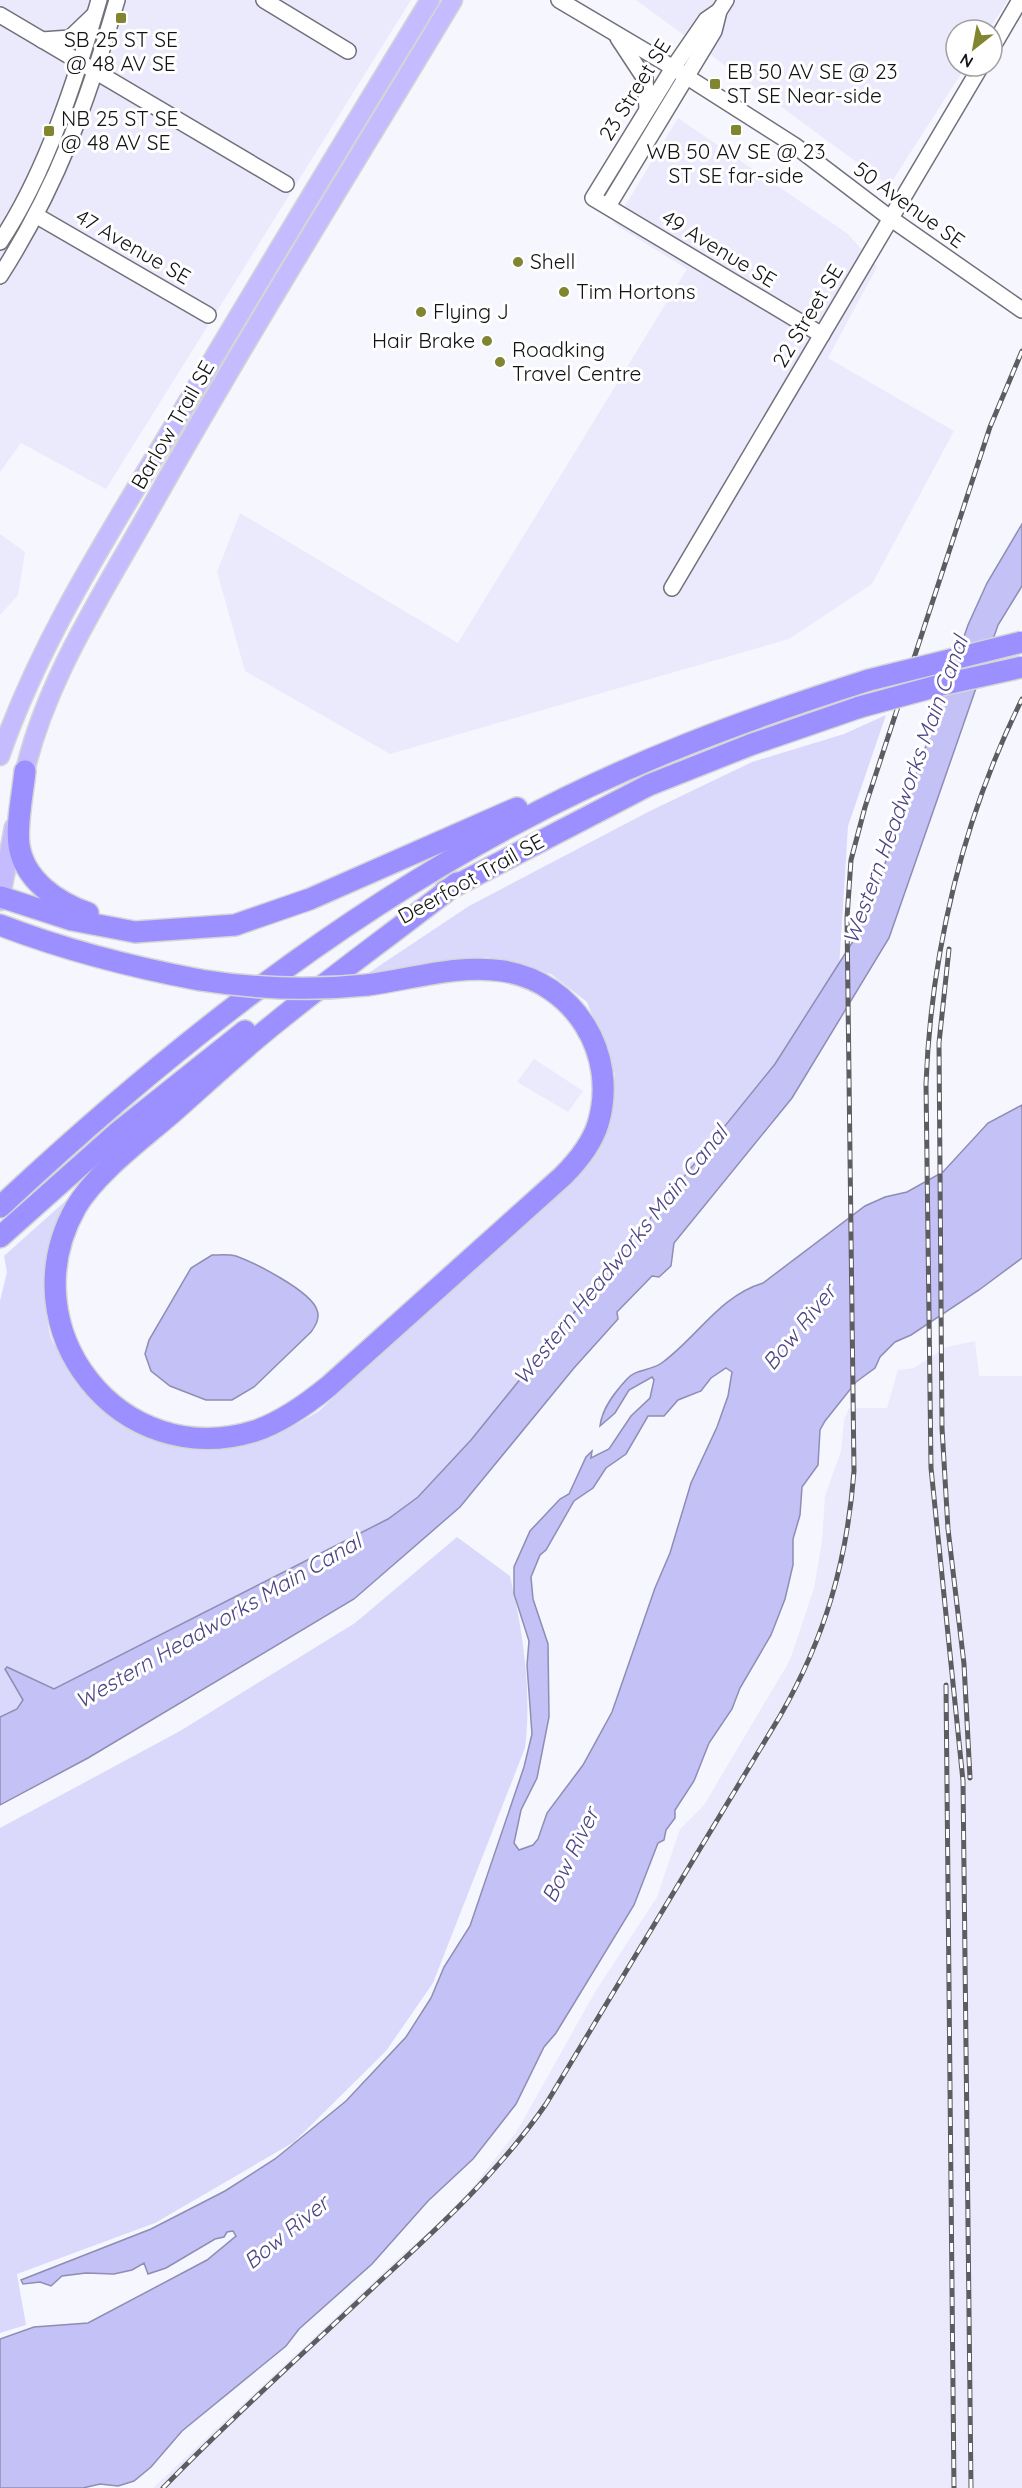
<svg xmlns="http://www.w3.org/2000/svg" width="1022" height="2488" font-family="Quicksand,sans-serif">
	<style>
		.built { fill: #ebeafd }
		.green { fill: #dad9fb }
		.water { fill: #c3c1f6; stroke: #8e8db3; stroke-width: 1.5; fill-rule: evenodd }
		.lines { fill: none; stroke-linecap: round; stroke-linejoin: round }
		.minor-casing { stroke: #72717b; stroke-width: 18 }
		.major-casing { stroke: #d5d5d5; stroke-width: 21 }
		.highway-casing { stroke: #d5d5d5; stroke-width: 24 }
		.minor { stroke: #fff; stroke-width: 15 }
		.major { stroke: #c4bcff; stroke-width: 18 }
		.highway { stroke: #9c8fff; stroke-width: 21 }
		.rail-casing { stroke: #5c5c61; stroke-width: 5 }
		.rail { stroke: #fff; stroke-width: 3; stroke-dasharray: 9; stroke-linecap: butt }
		.highway-bridge-casing { stroke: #d5d5d5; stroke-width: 24; stroke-linecap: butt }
		.highway-bridge { stroke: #9c8fff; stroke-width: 21 }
		.poi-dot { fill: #81852f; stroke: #fff; stroke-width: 2 }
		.labels { text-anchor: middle; stroke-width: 6; stroke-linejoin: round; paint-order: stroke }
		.poi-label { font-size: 21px; fill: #131316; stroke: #fff; text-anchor: start }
		.street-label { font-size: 21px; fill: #131316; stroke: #fff }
		.water-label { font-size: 22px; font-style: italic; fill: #4d4585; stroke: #fff }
	</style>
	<rect width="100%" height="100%" fill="#f6f6ff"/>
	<g class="built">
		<path d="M 0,0 L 411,0 L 106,489 L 21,443 L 0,472 Z"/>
		<path d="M 636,0 L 1008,0 L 989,30 L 956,30 L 956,66 L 966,66 L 889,186 Z"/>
		<path d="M 678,118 L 848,234 L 877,267 L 828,358 L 954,431 L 872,584 L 789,639 L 390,754 L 245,671 L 217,572 L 240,513 L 458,643 L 687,269 L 614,224 Z"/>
		<path d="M 0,534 L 25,552 L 18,595 L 0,615 Z"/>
		<path d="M 534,1059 L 583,1091 L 568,1112 L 517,1082 Z"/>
		<path d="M 975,1341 L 979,1376 L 1022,1376 L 1022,2488 L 153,2488 L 404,2253 L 432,2230 L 472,2188 L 517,2131 L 595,1992 L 657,1897 L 680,1829 L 704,1805 L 790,1660 L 814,1588 L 822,1541 L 825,1496 L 841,1451 L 844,1420 L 849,1408 L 887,1408 L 898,1370 L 914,1368 L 946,1347 Z"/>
	</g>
	<g class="green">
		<path d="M 886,715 L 848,826 L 838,984 L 761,1098 L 420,1507 L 0,1733 L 0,1301 L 7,1272 L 4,1256 L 70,1197 C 50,1239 39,1289 50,1335 C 52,1343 59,1351 64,1359 C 95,1412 138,1439 200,1445 C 210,1446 222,1449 232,1447 C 267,1441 290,1429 319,1411 L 588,1165 L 608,1121 L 615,1074 L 587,1002 L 551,974 L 487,957 L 367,974 L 469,906 L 648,812 L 752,762 L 844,734 Z"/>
		<path d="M 457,1537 L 510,1576 C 523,1632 532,1690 525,1748 L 433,1983 L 386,2051 L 294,2142 L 155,2223 L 17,2274 L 26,2325 L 0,2333 L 0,1828 L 180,1731 L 355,1623 Z"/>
	</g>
	<g class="water">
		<path d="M 1022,524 L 1022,586 L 998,625 L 889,938 L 792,1098 L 674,1243 L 671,1266 L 659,1277 L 652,1276 L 617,1312 L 618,1319 L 574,1368 L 460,1507 L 354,1599 L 88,1758 L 0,1805 L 0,1717 L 17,1709 L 23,1700 L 5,1669 L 7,1667 L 54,1689 L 388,1519 L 418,1497 L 471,1440 L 775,1064 L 857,935 L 866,918 L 968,625 L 987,583 Z"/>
		<path d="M 1022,1105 L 1022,1258 L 979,1290 L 911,1335 L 895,1342 L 880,1357 L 875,1368 L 856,1382 L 825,1421 L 820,1430 L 818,1465 L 802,1487 L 800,1515 L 793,1539 L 793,1565 L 785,1599 L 771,1635 L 740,1688 L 732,1709 L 709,1743 L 694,1781 L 675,1810 L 675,1818 L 666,1830 L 664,1840 L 658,1843 L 634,1905 L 556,2033 L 544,2047 L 516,2104 L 473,2159 L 428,2201 L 372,2264 L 299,2329 L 286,2346 L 182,2431 L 151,2467 L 134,2481 L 118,2486 L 100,2484 L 83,2488 L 0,2488 L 0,2339 L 34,2327 L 88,2323 L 207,2260 L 236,2236 L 233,2231 L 227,2232 L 224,2237 L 215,2239 L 166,2268 L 148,2274 L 144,2263 L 132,2270 L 114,2274 L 86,2273 L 62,2276 L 51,2286 L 40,2282 L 23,2284 L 21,2280 L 151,2229 L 225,2191 L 275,2159 L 346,2101 L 406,2037 L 431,1998 L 444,1967 L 470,1926 L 524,1767 L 532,1734 L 527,1665 L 529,1641 L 514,1594 L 514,1567 L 530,1531 L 560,1499 L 569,1494 L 586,1457 L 592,1451 L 591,1458 L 609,1449 L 631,1416 L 650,1398 L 654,1380 L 652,1377 L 629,1390 L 615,1413 L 600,1426 C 602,1408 615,1392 627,1379 C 635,1369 652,1371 663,1362 C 698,1336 720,1296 763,1283 L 865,1206 L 885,1197 L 907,1192 L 943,1172 L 988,1123 ZM 726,1368 L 732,1372 L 728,1396 L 717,1427 L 691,1483 L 670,1553 L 655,1588 L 612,1712 L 583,1765 L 547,1813 L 538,1839 L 533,1845 L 519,1850 L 514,1843 L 521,1810 L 537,1778 L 549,1717 L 548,1644 L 533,1599 L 531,1577 L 540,1555 L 546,1550 L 574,1501 L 593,1488 L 606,1468 L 626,1454 L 648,1416 L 664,1416 L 678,1400 L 701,1391 L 711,1378 Z"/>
		<path d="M 212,1255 C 220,1255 229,1254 236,1256 C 255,1263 311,1291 317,1310 C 320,1318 316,1325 311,1332 L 254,1387 L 232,1400 L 206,1400 L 170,1386 L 151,1371 L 145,1354 L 149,1340 L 191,1268 Z"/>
	</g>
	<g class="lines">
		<defs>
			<g id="minor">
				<path d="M 264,0 L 348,51"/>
				<path d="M 559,0 L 662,61 L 794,145 L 890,218 L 1022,310"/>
				<path d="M 719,11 L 706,20 L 673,68 L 593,198 L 822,335"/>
				<path d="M 0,15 L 286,184"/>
				<path d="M 618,38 L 645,79 L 647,108"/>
				<path d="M 42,40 L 70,38 L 93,16"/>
				<path d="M 992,48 L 1020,0"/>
				<path d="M 608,206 L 714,31 L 719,11 L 726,0"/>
				<path d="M 37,216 L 208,315"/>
				<path d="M 0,242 C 46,173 76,79 99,0"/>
				<path d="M 0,276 C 58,185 87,103 117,0"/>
				<path d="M 672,588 L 981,66"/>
			</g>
			<g id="major">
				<path d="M 0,756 C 40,641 106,539 168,435 C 254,289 342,144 430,0"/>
				<path d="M 22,785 C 41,687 101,597 149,511 C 246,338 351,170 453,0"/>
				<path d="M 0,901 L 14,827"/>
			</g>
			<g id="highway">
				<path d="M 25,771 C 23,792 16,824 19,845 C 24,880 57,902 88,913"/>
				<path d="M 445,891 L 649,785 L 750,745 L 860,707"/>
				<path d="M 1,897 L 72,920 L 135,932 L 235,925 L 310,899 L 517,808"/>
				<path d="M 0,925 C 65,950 131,967 200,980"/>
				<path d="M 367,985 C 412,979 458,964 503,971 C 574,982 619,1054 598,1124 C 592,1143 577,1162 563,1176 L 329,1386 C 307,1404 282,1422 255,1431 C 120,1473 7,1329 76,1207 C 96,1173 142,1139 172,1113 C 206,1083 239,1052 274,1024 C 333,976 396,931 457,883"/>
				<path d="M 0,1207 C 156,1061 323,927 511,826 C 625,764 746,719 869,680"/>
				<path d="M 0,1237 L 117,1133 L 245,1031"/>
			</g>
		</defs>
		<use href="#minor" class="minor-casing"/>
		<use href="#major" class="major-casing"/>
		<use href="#highway" class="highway-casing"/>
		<use href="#minor" class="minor"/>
		<use href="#major" class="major"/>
		<use href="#highway" class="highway"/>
		<defs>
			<g id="rail">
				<path d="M 949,949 L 939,1043 L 942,1428 L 948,1529 L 964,1664 L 970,1778"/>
				<path d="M 946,1685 L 954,2488"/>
				<path d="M 163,2488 C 232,2417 306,2351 378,2283 C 439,2227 499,2172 546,2104 L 780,1716 C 825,1638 847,1562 854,1471 L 847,918 L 851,860 L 865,807 L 990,427 L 1022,351"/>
				<path d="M 971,2488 L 963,1781 L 931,1468 L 926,1084 C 931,952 963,818 1022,699"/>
			</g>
		</defs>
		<use href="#rail" class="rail-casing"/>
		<use href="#rail" class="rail"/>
		<defs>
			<g id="highway-bridge">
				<path d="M 869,680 L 1022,642"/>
				<path d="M 860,707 L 941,685 L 1022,667"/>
				<path d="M 200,980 C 257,989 310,991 367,985"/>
			</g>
		</defs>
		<use href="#highway-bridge" class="highway-bridge-casing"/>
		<use href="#highway-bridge" class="highway-bridge"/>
	</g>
	<g class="poi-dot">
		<rect x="115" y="12" width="12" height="12" rx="3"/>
		<rect x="709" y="78" width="12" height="12" rx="3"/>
		<rect x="730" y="124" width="12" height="12" rx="3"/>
		<rect x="43" y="125" width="12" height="12" rx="3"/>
		<circle cx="518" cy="262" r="6"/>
		<circle cx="564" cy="292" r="6"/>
		<circle cx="421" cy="312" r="6"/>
		<circle cx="487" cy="341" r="6"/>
		<circle cx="500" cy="362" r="6"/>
	</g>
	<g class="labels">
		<g class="poi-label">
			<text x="121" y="47" text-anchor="middle">SB 25 ST SE<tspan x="121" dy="24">@ 48 AV SE</tspan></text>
			<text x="727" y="79">EB 50 AV SE @ 23<tspan x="727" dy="24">ST SE Near-side</tspan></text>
			<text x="61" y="126">NB 25 ST SE<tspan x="61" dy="24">@ 48 AV SE</tspan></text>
			<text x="736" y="159" text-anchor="middle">WB 50 AV SE @ 23<tspan x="736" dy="24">ST SE far-side</tspan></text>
			<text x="530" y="269">Shell</text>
			<text x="576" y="299">Tim Hortons</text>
			<text x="433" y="319">Flying J</text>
			<text x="475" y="348" text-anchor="end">Hair Brake</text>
			<text x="512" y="357">Roadking<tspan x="512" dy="24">Travel Centre</tspan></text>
		</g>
		<g class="street-label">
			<text transform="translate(635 90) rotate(-58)" y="7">23 Street SE</text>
			<text transform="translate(909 205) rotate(36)" y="7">50 Avenue SE</text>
			<text transform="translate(133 247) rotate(30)" y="7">47 Avenue SE</text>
			<text transform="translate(719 249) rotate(31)" y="7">49 Avenue SE</text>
			<text transform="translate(808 316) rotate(-59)" y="7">22 Street SE</text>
			<text transform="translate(173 425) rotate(-60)" y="7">Barlow Trail SE</text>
			<text transform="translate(471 879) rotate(-29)" y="7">Deerfoot Trail SE</text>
		</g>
		<g class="water-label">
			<text transform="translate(905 790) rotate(-70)" y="8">Western Headworks Main Canal</text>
			<text transform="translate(620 1255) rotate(-51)" y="8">Western Headworks Main Canal</text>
			<text transform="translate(799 1327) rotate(-51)" y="8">Bow River</text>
			<text transform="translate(218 1621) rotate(-30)" y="8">Western Headworks Main Canal</text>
			<text transform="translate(570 1855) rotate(-64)" y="8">Bow River</text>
			<text transform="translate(286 2232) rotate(-39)" y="8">Bow River</text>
		</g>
	</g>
	<g transform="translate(974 48) rotate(211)"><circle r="28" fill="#ffffff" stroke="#a1a1a2" stroke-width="1.5"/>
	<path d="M0-4.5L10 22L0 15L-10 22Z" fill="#81852f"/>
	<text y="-9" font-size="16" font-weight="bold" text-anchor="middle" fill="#131316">N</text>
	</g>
</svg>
